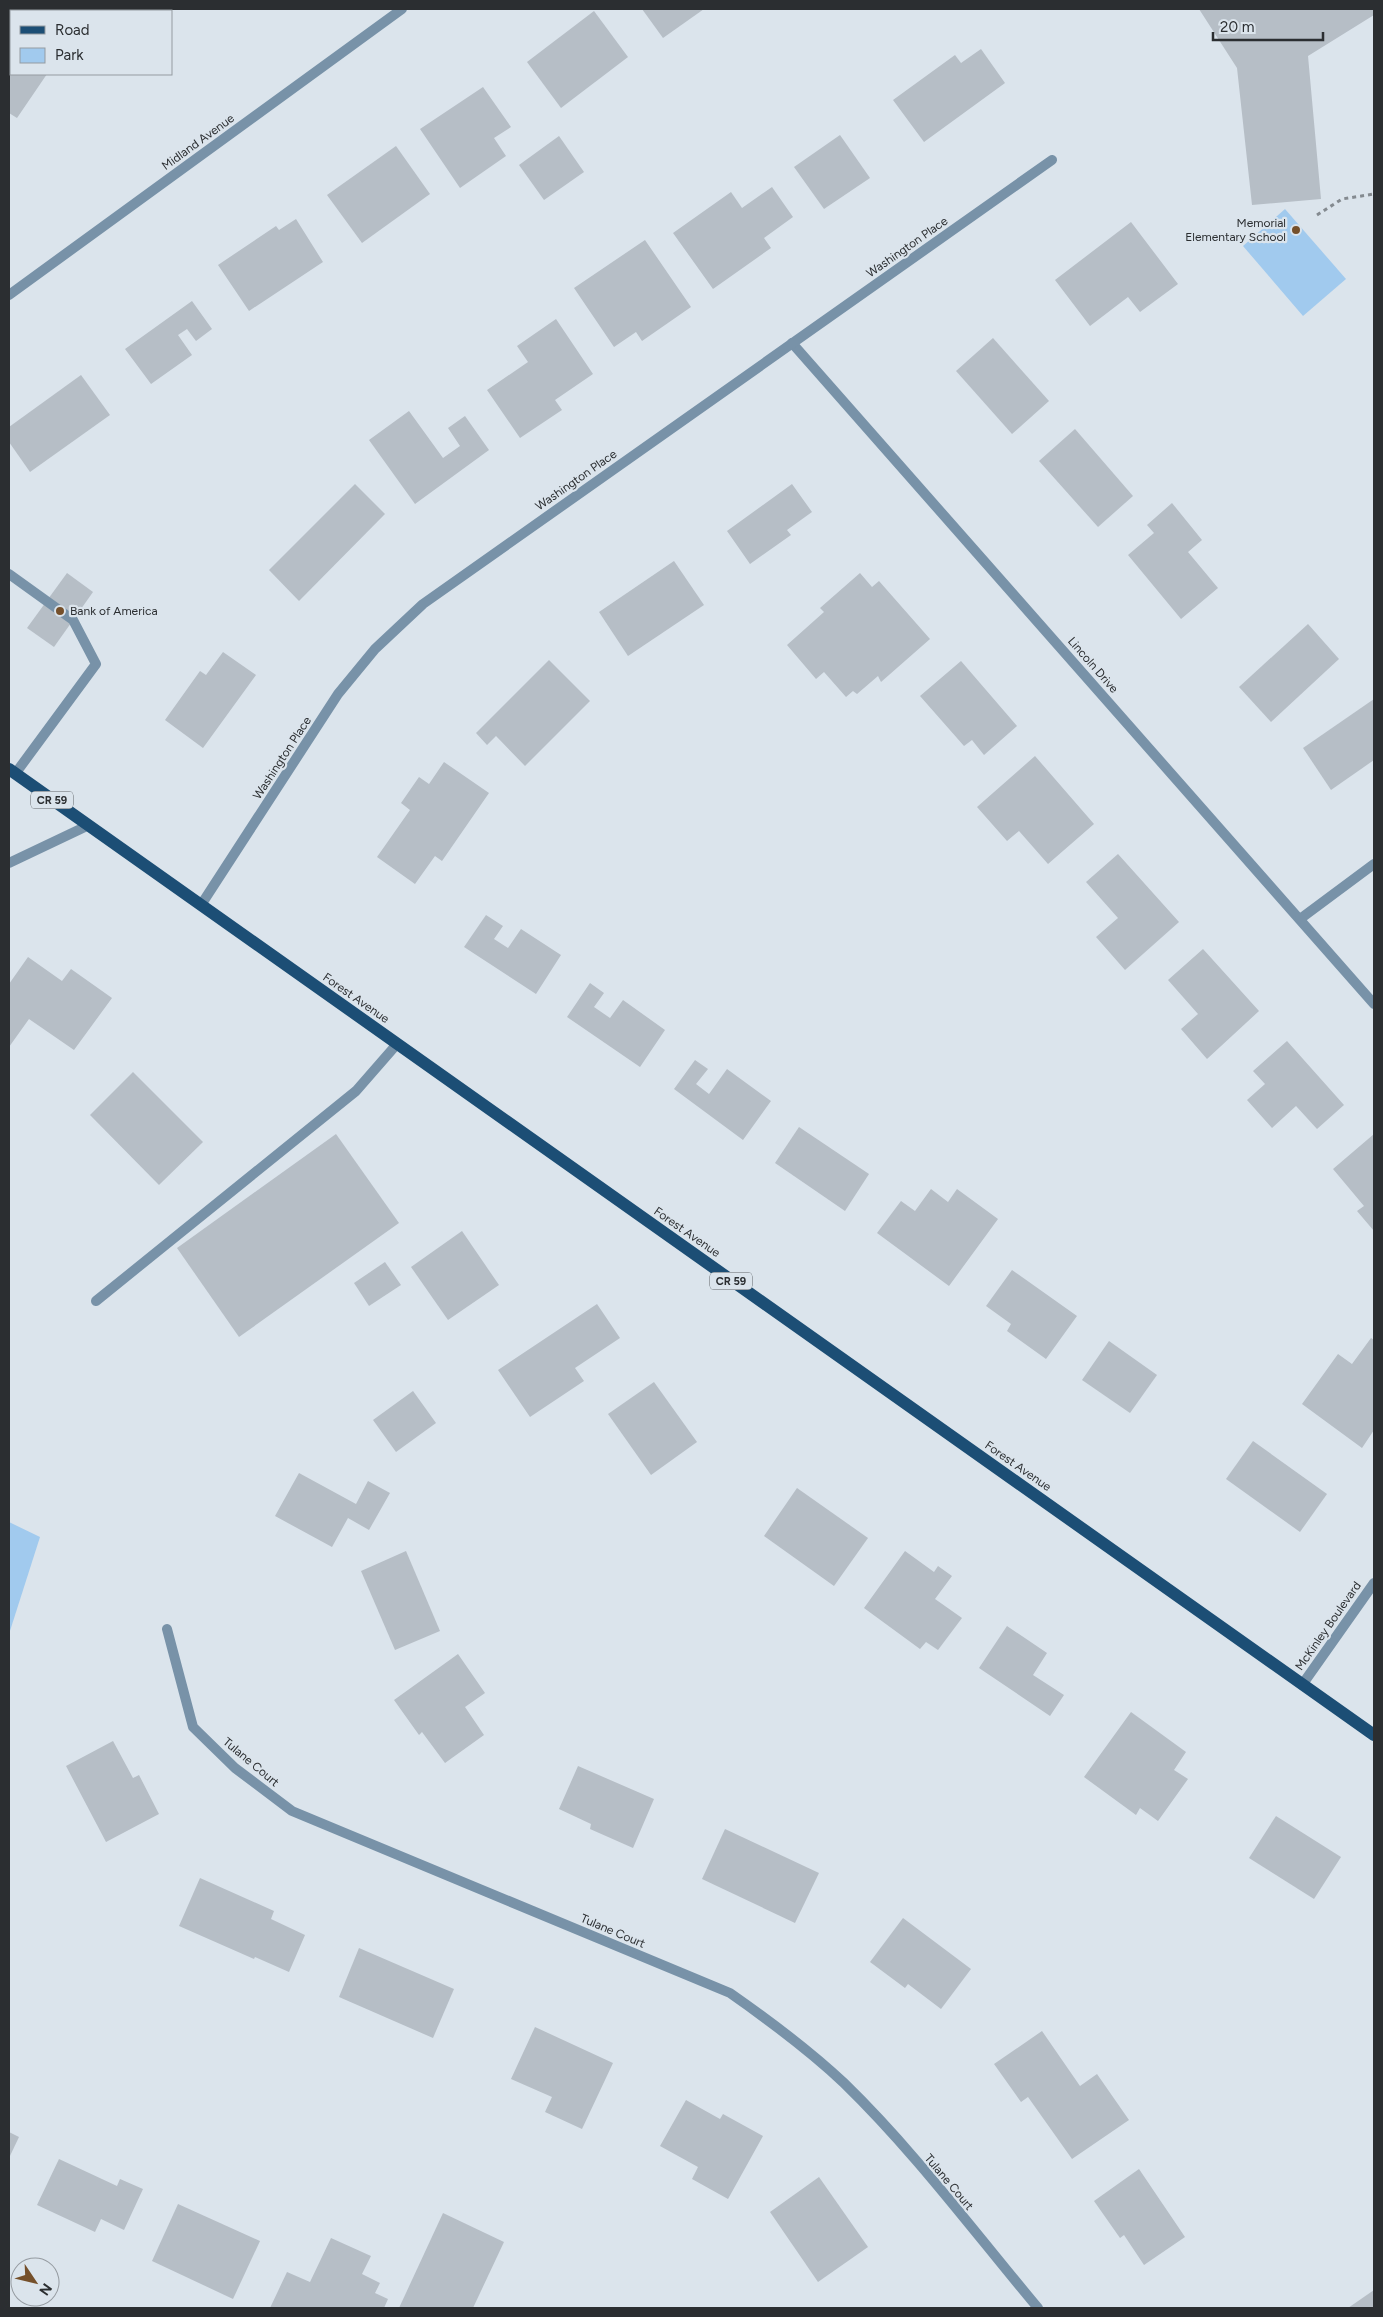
<svg xmlns="http://www.w3.org/2000/svg" width="1383" height="2317" font-family="Figtree,sans-serif">
	<style>
		.green { fill: #a1caee }
		.building { fill: #b6bec6 }
		.lines { fill: none; stroke-linecap: round; stroke-linejoin: round }
		.path { stroke: #848a90; stroke-width: 3; stroke-dasharray: 4 4; stroke-linecap: butt }
		.service { stroke: #7892a8; stroke-width: 10 }
		.minor { stroke: #7892a8; stroke-width: 10 }
		.tertiary { stroke: #7892a8; stroke-width: 10 }
		.primary { stroke: #1c4e75; stroke-width: 12 }
		.poi-dot { fill: #75502b; stroke: #dbe4ec; stroke-width: 2 }
		.labels { text-anchor: middle; stroke-width: 4.5; stroke-linejoin: round; paint-order: stroke }
		.shield { fill: #dbe4ec; stroke: #606569; stroke-width: 1 }
		.shield-label { font-size: 11px; font-weight: bold; fill: #2b2e31 }
		.street-label { font-size: 12px; fill: #2b2e31; stroke: #dbe4ec }
		.poi-label { font-size: 12px; fill: #2b2e31; stroke: #dbe4ec; text-anchor: end }
	</style>
	<rect width="100%" height="100%" fill="#dbe4ec"/>
	<g class="green">
		<path d="M 1285,209 L 1346,279 L 1303,316 L 1243,246 Z"/>
		<path d="M 9,1522 L 40,1537 L 9,1634 Z"/>
	</g>
	<g class="building">
		<path d="M 70,9 L 140,9 L 138,11 L 73,11 Z"/>
		<path d="M 642,9 L 704,9 L 663,38 Z"/>
		<path d="M 1199,9 L 1374,9 L 1374,15 L 1308,56 L 1321,199 L 1252,205 L 1237,68 Z"/>
		<path d="M 594,11 L 628,57 L 561,108 L 527,62 Z"/>
		<path d="M 11,33 L 11,74 L 47,74 L 17,118 L 9,113 L 9,36 Z"/>
		<path d="M 981,49 L 1005,83 L 924,142 L 893,100 L 955,55 L 961,63 Z"/>
		<path d="M 483,87 L 511,127 L 494,138 L 506,156 L 460,188 L 420,129 Z"/>
		<path d="M 840,135 L 870,178 L 824,209 L 794,167 Z"/>
		<path d="M 559,136 L 584,172 L 544,200 L 519,165 Z"/>
		<path d="M 396,146 L 430,194 L 362,243 L 327,195 Z"/>
		<path d="M 772,187 L 793,217 L 764,238 L 771,248 L 713,289 L 673,233 L 731,192 L 742,208 Z"/>
		<path d="M 296,219 L 323,262 L 249,311 L 218,265 L 276,226 L 279,230 Z"/>
		<path d="M 1131,222 L 1178,284 L 1140,312 L 1128,297 L 1090,326 L 1055,280 Z"/>
		<path d="M 645,240 L 691,307 L 642,341 L 636,332 L 614,347 L 574,288 Z"/>
		<path d="M 192,301 L 212,329 L 196,341 L 187,329 L 178,335 L 192,355 L 151,384 L 125,349 Z"/>
		<path d="M 556,319 L 593,374 L 555,400 L 562,410 L 520,438 L 487,390 L 528,362 L 517,346 Z"/>
		<path d="M 993,338 L 1049,401 L 1012,434 L 956,371 Z"/>
		<path d="M 81,375 L 110,415 L 30,472 L 9,442 L 9,427 Z"/>
		<path d="M 409,411 L 443,458 L 460,446 L 448,428 L 465,416 L 489,450 L 415,504 L 369,440 Z"/>
		<path d="M 1075,429 L 1133,496 L 1098,527 L 1039,461 Z"/>
		<path d="M 355,484 L 385,514 L 299,601 L 269,570 Z"/>
		<path d="M 792,484 L 812,512 L 787,530 L 791,535 L 750,564 L 727,531 Z"/>
		<path d="M 1172,503 L 1202,540 L 1188,552 L 1218,588 L 1181,619 L 1128,555 L 1154,533 L 1147,525 Z"/>
		<path d="M 674,561 L 704,605 L 628,656 L 599,612 Z"/>
		<path d="M 67,573 L 93,592 L 54,647 L 27,628 Z"/>
		<path d="M 860,573 L 872,587 L 879,581 L 930,639 L 881,682 L 878,676 L 857,694 L 853,691 L 846,697 L 824,672 L 816,679 L 787,645 L 824,612 L 820,608 Z"/>
		<path d="M 1308,624 L 1339,659 L 1271,722 L 1239,687 Z"/>
		<path d="M 223,652 L 256,675 L 203,748 L 165,720 L 200,671 L 206,675 Z"/>
		<path d="M 549,660 L 590,701 L 525,766 L 496,736 L 487,745 L 476,733 Z"/>
		<path d="M 961,661 L 1017,726 L 984,755 L 972,740 L 964,746 L 920,696 Z"/>
		<path d="M 1374,699 L 1374,760 L 1331,790 L 1303,748 Z"/>
		<path d="M 1035,756 L 1094,824 L 1048,864 L 1019,831 L 1007,841 L 977,807 Z"/>
		<path d="M 444,762 L 489,793 L 442,861 L 435,856 L 415,884 L 377,857 L 410,810 L 401,803 L 419,777 L 429,784 Z"/>
		<path d="M 1118,854 L 1179,922 L 1125,970 L 1096,937 L 1118,918 L 1086,882 Z"/>
		<path d="M 486,915 L 503,926 L 494,939 L 508,948 L 521,929 L 561,955 L 536,994 L 464,947 Z"/>
		<path d="M 1203,949 L 1259,1011 L 1207,1059 L 1181,1029 L 1198,1014 L 1168,980 Z"/>
		<path d="M 28,957 L 62,981 L 71,969 L 112,998 L 74,1050 L 29,1019 L 9,1047 L 9,984 Z"/>
		<path d="M 590,983 L 604,993 L 594,1007 L 610,1018 L 623,1000 L 665,1030 L 640,1067 L 567,1017 Z"/>
		<path d="M 1287,1041 L 1344,1105 L 1317,1129 L 1296,1106 L 1272,1128 L 1247,1100 L 1265,1084 L 1253,1071 Z"/>
		<path d="M 695,1060 L 708,1069 L 696,1084 L 709,1094 L 727,1069 L 771,1101 L 743,1140 L 674,1089 Z"/>
		<path d="M 133,1072 L 203,1142 L 159,1185 L 90,1115 Z"/>
		<path d="M 799,1127 L 869,1174 L 845,1211 L 775,1163 Z"/>
		<path d="M 336,1134 L 399,1223 L 239,1337 L 177,1248 Z"/>
		<path d="M 1374,1134 L 1374,1231 L 1357,1211 L 1364,1206 L 1333,1169 Z"/>
		<path d="M 931,1189 L 948,1202 L 957,1189 L 998,1219 L 949,1286 L 877,1233 L 901,1201 L 915,1211 Z"/>
		<path d="M 462,1231 L 499,1285 L 448,1320 L 411,1267 Z"/>
		<path d="M 385,1262 L 401,1285 L 369,1306 L 354,1283 Z"/>
		<path d="M 1012,1270 L 1077,1316 L 1046,1359 L 1007,1331 L 1011,1324 L 986,1306 Z"/>
		<path d="M 597,1304 L 620,1338 L 575,1368 L 584,1381 L 530,1417 L 498,1370 Z"/>
		<path d="M 1371,1338 L 1374,1340 L 1374,1430 L 1362,1448 L 1302,1404 L 1338,1354 L 1352,1364 Z"/>
		<path d="M 1109,1341 L 1157,1375 L 1130,1413 L 1082,1380 Z"/>
		<path d="M 654,1382 L 697,1442 L 651,1475 L 608,1414 Z"/>
		<path d="M 413,1391 L 436,1423 L 396,1452 L 373,1420 Z"/>
		<path d="M 1253,1441 L 1327,1494 L 1300,1532 L 1226,1479 Z"/>
		<path d="M 299,1473 L 356,1504 L 368,1481 L 390,1493 L 369,1530 L 348,1518 L 332,1547 L 275,1516 Z"/>
		<path d="M 797,1488 L 868,1538 L 834,1586 L 764,1536 Z"/>
		<path d="M 406,1551 L 440,1631 L 395,1650 L 361,1571 Z"/>
		<path d="M 905,1551 L 934,1572 L 938,1566 L 952,1576 L 935,1599 L 962,1618 L 938,1650 L 926,1642 L 920,1649 L 864,1608 Z"/>
		<path d="M 1007,1626 L 1047,1653 L 1033,1675 L 1064,1695 L 1050,1716 L 979,1668 Z"/>
		<path d="M 458,1654 L 485,1693 L 465,1707 L 484,1735 L 445,1763 L 422,1732 L 419,1735 L 394,1700 Z"/>
		<path d="M 1131,1712 L 1186,1752 L 1174,1770 L 1188,1779 L 1158,1821 L 1140,1808 L 1136,1815 L 1084,1777 Z"/>
		<path d="M 113,1741 L 133,1778 L 139,1775 L 159,1814 L 106,1842 L 66,1766 Z"/>
		<path d="M 578,1766 L 654,1799 L 633,1848 L 590,1829 L 591,1824 L 559,1809 Z"/>
		<path d="M 1276,1816 L 1341,1857 L 1314,1899 L 1249,1858 Z"/>
		<path d="M 725,1829 L 819,1873 L 795,1923 L 702,1879 Z"/>
		<path d="M 200,1878 L 274,1911 L 271,1919 L 305,1935 L 289,1972 L 255,1957 L 254,1959 L 179,1926 Z"/>
		<path d="M 903,1918 L 971,1969 L 941,2009 L 908,1984 L 905,1988 L 870,1962 Z"/>
		<path d="M 359,1948 L 454,1989 L 433,2038 L 339,1997 Z"/>
		<path d="M 535,2027 L 613,2063 L 582,2129 L 545,2112 L 552,2097 L 511,2079 Z"/>
		<path d="M 1042,2031 L 1080,2086 L 1097,2074 L 1129,2120 L 1072,2159 L 1028,2097 L 1021,2102 L 994,2064 Z"/>
		<path d="M 686,2100 L 720,2119 L 723,2114 L 763,2136 L 728,2199 L 692,2179 L 698,2167 L 660,2146 Z"/>
		<path d="M 9,2132 L 19,2137 L 9,2158 Z"/>
		<path d="M 59,2159 L 117,2186 L 120,2179 L 143,2189 L 124,2230 L 101,2219 L 95,2232 L 37,2205 Z"/>
		<path d="M 1139,2169 L 1185,2237 L 1144,2265 L 1124,2235 L 1120,2238 L 1094,2201 Z"/>
		<path d="M 819,2177 L 868,2247 L 818,2282 L 770,2212 Z"/>
		<path d="M 178,2204 L 260,2241 L 233,2299 L 152,2261 Z"/>
		<path d="M 443,2213 L 504,2242 L 473,2308 L 399,2308 Z"/>
		<path d="M 331,2238 L 371,2256 L 362,2274 L 380,2283 L 375,2293 L 388,2299 L 384,2308 L 270,2308 L 287,2272 L 310,2282 Z"/>
		<path d="M 1374,2290 L 1374,2308 L 1348,2308 Z"/>
	</g>
	<g class="lines">
		<path class="path" d="M 1317,215 L 1342,199 L 1374,194"/>
		<g class="service">
			<path d="M 9,574 L 73,620 L 96,664 L 15,774"/>
			<path d="M 9,863 L 89,825"/>
			<path d="M 96,1301 L 356,1091 L 397,1044"/>
		</g>
		<g class="minor">
			<path d="M 792,343 L 1374,1004"/>
			<path d="M 201,905 L 338,694 L 375,649 L 423,604 L 1052,160"/>
			<path d="M 1300,919 L 1374,864"/>
			<path d="M 167,1629 L 193,1727 L 235,1768 L 292,1811 L 730,1993 C 770,2021 809,2050 844,2083 C 915,2152 975,2233 1038,2308"/>
			<path d="M 1302,1685 L 1374,1583"/>
		</g>
		<path class="tertiary" d="M 9,295 L 402,9"/>
		<path class="primary" d="M 9,769 L 1374,1735"/>
	</g>
	<g class="poi-dot">
		<circle cx="1296" cy="230" r="5"/>
		<circle cx="60" cy="611" r="5"/>
	</g>
	<g class="labels">
		<g class="shield">
			<rect x="31" y="791.5" width="42" height="17" rx="4"/>
			<rect x="710" y="1272.5" width="42" height="17" rx="4"/>
		</g>
		<g class="shield-label">
			<text x="52" y="804">CR 59</text>
			<text x="731" y="1285">CR 59</text>
		</g>
		<g class="street-label">
			<text transform="translate(198 142) rotate(-36)" y="4">Midland Avenue</text>
			<text transform="translate(907 247) rotate(-35)" y="4">Washington Place</text>
			<text transform="translate(576 480) rotate(-35)" y="4">Washington Place</text>
			<text transform="translate(1093 665) rotate(49)" y="4">Lincoln Drive</text>
			<text transform="translate(282 758) rotate(-57)" y="4">Washington Place</text>
			<text transform="translate(356 998) rotate(35)" y="4">Forest Avenue</text>
			<text transform="translate(687 1232) rotate(35)" y="4">Forest Avenue</text>
			<text transform="translate(1018 1466) rotate(35)" y="4">Forest Avenue</text>
			<text transform="translate(1328 1626) rotate(-55)" y="4">McKinley Boulevard</text>
			<text transform="translate(251 1762) rotate(40)" y="4">Tulane Court</text>
			<text transform="translate(613 1931) rotate(23)" y="4">Tulane Court</text>
			<text transform="translate(949 2182) rotate(50)" y="4">Tulane Court</text>
		</g>
		<g class="poi-label">
			<text x="1286" y="227">Memorial<tspan x="1286" dy="14">Elementary School</tspan></text>
			<text x="70" y="615" text-anchor="start">Bank of America</text>
		</g>
	</g>
	<rect width="1383" height="2317" fill="none" stroke="#2b2e31" stroke-width="20"/>
	<rect x="10" y="10" width="162" height="65" fill="#dbe4ec" stroke="#959ba1"/>
	<rect x="20" y="26" width="25" height="8" fill="#1c4e75" stroke="#959ba1"/>
	<text x="55" y="35" font-size="15" fill="#2b2e31">Road</text>
	<rect x="20" y="48" width="25" height="15" fill="#a1caee" stroke="#959ba1"/>
	<text x="55" y="60" font-size="15" fill="#2b2e31">Park</text>
	<g transform="translate(35 2282) rotate(125)"><circle r="24" fill="#dbe4ec" stroke="#959ba1"/>
	<path d="M0-4L9 19L0 12L-9 19Z" fill="#75502b"/>
	<text y="-8" font-size="14" font-weight="bold" text-anchor="middle" fill="#2b2e31">N</text>
	</g>
	<path d="M1213 32v8h110v-8" fill="none" stroke="#2b2e31" stroke-width="2.5"/>
	<text x="1220" y="32" font-size="15" fill="#2b2e31" stroke="#dbe4ec" stroke-width="4" paint-order="stroke">20 m</text>
</svg>
